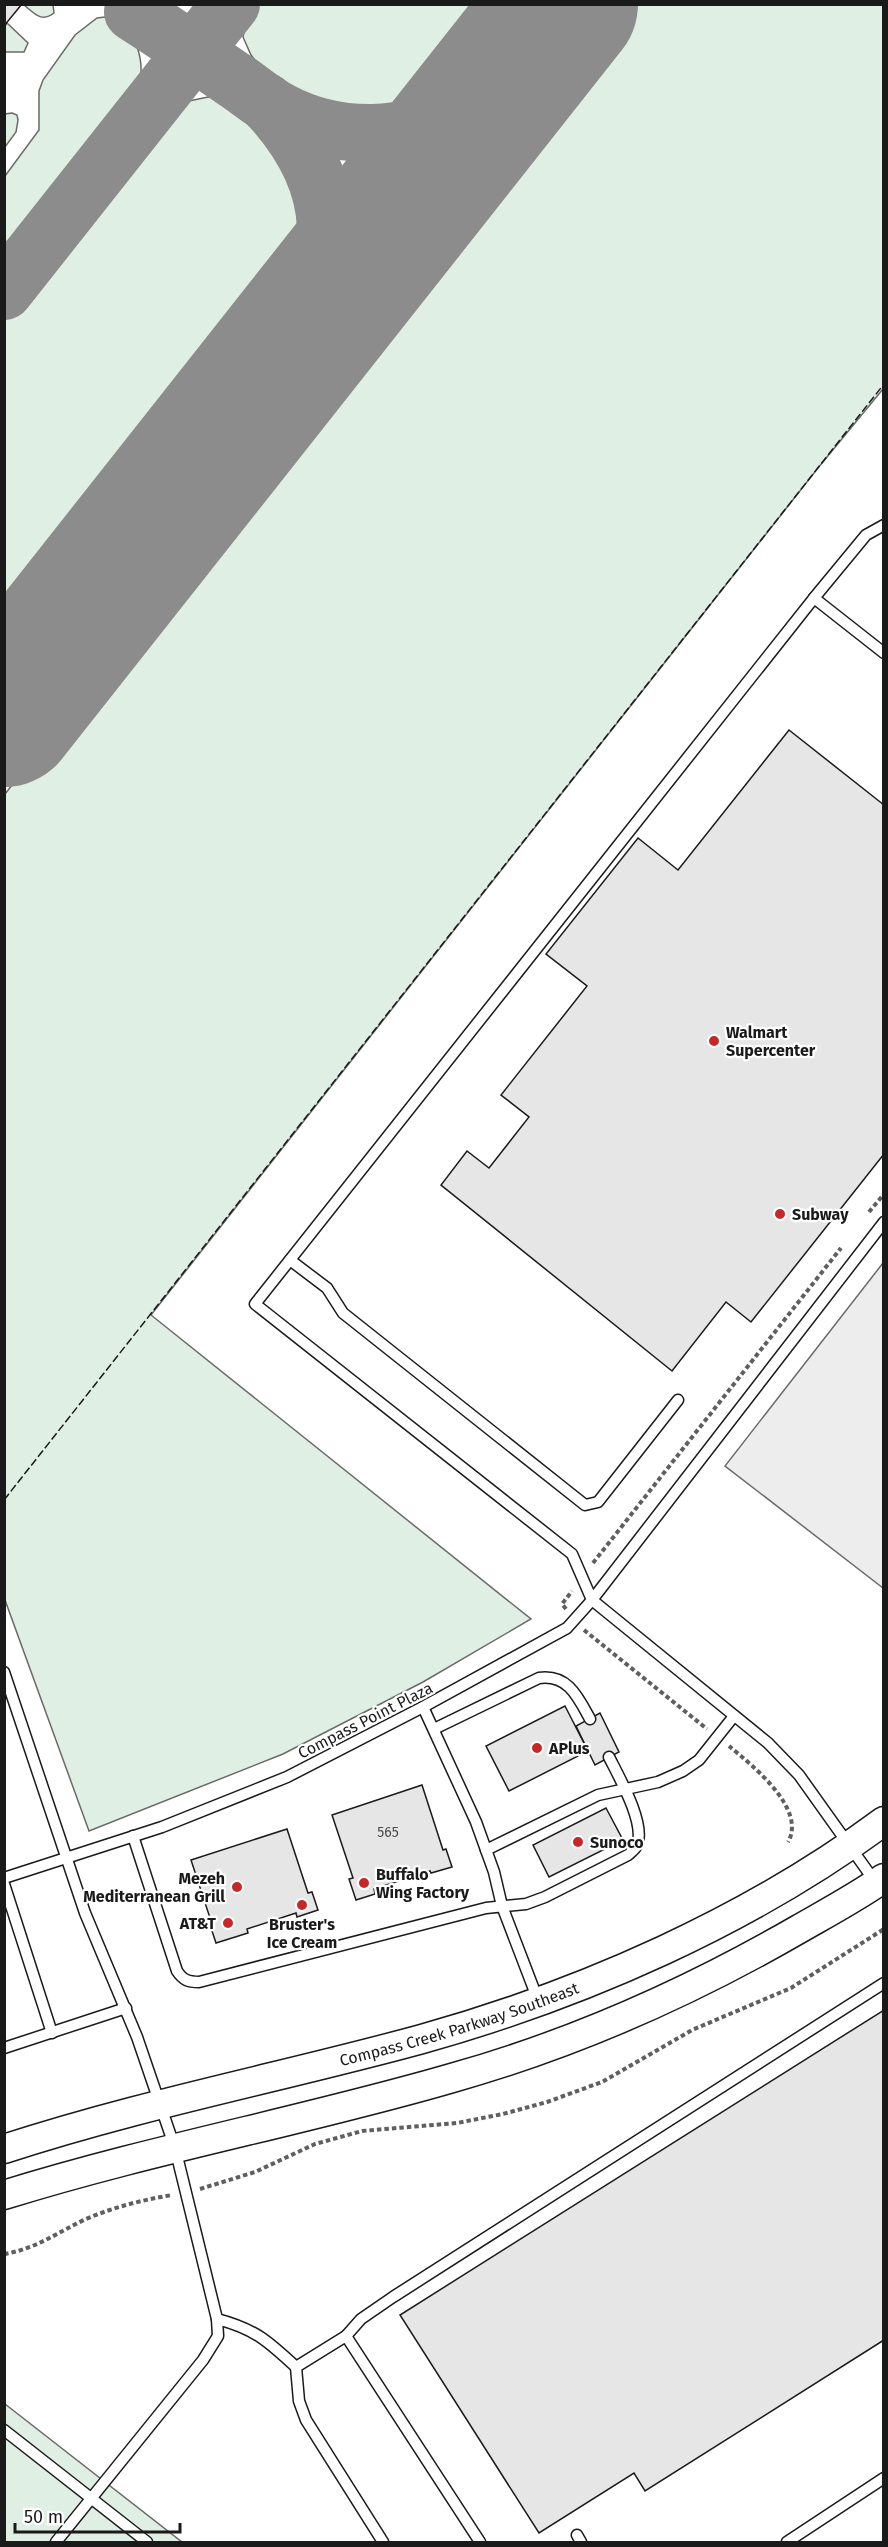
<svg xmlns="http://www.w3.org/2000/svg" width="888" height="2547" font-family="'Fira Sans',sans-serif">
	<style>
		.green { fill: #e0efe3; stroke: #6a6a6a; stroke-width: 1.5 }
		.parking { fill: #ededed; stroke: #6a6a6a; stroke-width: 1.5 }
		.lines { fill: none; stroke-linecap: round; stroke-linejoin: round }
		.taxiway { stroke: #8c8c8c; stroke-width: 58 }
		.runway { stroke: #8c8c8c; stroke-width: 148 }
		.building { fill: #e6e6e6; stroke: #1a1a1a; stroke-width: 1.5 }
		.lane-casing { stroke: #1a1a1a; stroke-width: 13 }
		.secondary-casing { stroke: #1a1a1a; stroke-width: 31 }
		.path { stroke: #5f5f5f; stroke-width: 4; stroke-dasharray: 4.5 3; stroke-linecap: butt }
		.lane { stroke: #fff; stroke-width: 10 }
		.secondary { stroke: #fff; stroke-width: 28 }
		.fence { stroke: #1a1a1a; stroke-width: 1.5; stroke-dasharray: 8 3; stroke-linecap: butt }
		.poi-dot { fill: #c62828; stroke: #fff; stroke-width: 2 }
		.labels { text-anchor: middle; stroke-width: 4.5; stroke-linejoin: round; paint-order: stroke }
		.number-label { font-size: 14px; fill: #4d4d4d }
		.poi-label { font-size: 16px; font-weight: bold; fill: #1a1a1a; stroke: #fff; text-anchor: start }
		.street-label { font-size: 16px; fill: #1a1a1a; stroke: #fff }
	</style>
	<rect width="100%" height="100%" fill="#fff"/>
	<g class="green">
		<path d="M 627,4 L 883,5 L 883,389 L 818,468 L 151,1315 L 531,1619 L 423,1682 L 283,1754 L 89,1831 L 5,1600 L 5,794 Z"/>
		<path d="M 24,5 L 53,5 L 54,13 C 41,23 34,13 24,5 Z"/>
		<path d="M 255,5 L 255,4 L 506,5 L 446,80 L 405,103 L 352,111 L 316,102 L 283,89 L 262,69 L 251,55 L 243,37 L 247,18 Z"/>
		<path d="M 105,17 C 140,31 145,60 139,94 L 28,229 L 10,241 L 5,242 L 5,176 L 39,130 L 39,91 L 43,80 L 75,35 L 97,18 Z"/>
		<path d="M 7,23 L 28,43 L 24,52 L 5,52 L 5,26 Z"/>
		<path d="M 208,97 L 227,99 L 238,104 L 276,143 L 298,190 L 300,264 L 5,638 L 5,320 L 158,125 L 189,101 Z"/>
		<path d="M 12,113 L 17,115 L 18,120 L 16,132 L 5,147 L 5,114 Z"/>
		<path d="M 5,2404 L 182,2542 L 5,2542 Z"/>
	</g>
	<path class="parking" d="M 883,1263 L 883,1588 L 725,1466 Z"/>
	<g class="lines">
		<g class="taxiway">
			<path d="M 133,12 C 169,35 204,59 239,83 C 252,92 266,104 280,111 C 336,141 408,141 463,107 C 486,93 506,73 525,54"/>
			<path d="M 266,102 C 347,188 339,264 283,361"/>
			<path d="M 4,291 L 231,4"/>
		</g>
		<path class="runway" d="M 4,713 L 564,4"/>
	</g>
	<g class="building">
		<path d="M 4,4 L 22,4 L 4,26 Z"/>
		<path d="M 789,730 L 884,805 L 884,1154 L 751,1322 L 726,1302 L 672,1371 L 441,1185 L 467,1151 L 489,1168 L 529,1117 L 501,1095 L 587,986 L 546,954 L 638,838 L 678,870 Z"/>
		<path d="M 565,1706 L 588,1751 L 509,1791 L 486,1746 Z"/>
		<path d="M 600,1713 L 619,1752 L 595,1765 L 576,1726 Z"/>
		<path d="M 422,1785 L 443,1850 L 446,1849 L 452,1867 L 431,1873 L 430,1871 L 374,1889 L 375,1894 L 356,1900 L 349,1879 L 353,1878 L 332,1815 Z"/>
		<path d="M 606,1808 L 623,1840 L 549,1877 L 533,1845 Z"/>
		<path d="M 287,1829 L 308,1893 L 312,1892 L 318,1910 L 297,1917 L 296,1913 L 247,1929 L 248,1933 L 216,1943 L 210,1925 L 212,1924 L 191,1860 Z"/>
		<path d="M 884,2010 L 884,2340 L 645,2491 L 634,2473 L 539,2533 L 400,2315 Z"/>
	</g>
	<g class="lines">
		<defs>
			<g id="lane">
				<path d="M 814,598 L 866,535 L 884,525"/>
				<path d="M 290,1260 L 327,1288 L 343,1313 L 585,1505 L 598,1502 L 678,1400"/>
				<path d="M 4,1672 L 85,1913 L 137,2037 L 175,2148 L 217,2319 L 218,2336 L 203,2360 L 56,2542"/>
				<path d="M 423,1707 L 476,1822 L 494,1872 L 502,1906 L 538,2000"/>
				<path d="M 434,1729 L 539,1678 C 568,1674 578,1697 590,1719"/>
				<path d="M 133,1836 L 177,1971 C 183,1980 188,1982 199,1982 L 486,1908 L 526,1904 L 545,1897 L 628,1855 C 630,1853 636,1849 637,1845 C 646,1824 619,1777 609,1757"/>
				<path d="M 486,1850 L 598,1795 L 658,1782 L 683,1771 L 699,1760 L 734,1716"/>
				<path d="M 4,1878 L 162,1827 L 287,1777 L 423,1707 L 567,1628 L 592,1600 L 884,1222"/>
				<path d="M 876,1883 L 799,1775 L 768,1743 L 592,1600 L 572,1554 L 255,1304 L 814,598 L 884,653"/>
				<path d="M 4,1884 L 52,2033"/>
				<path d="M 4,2048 L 126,2008"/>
				<path d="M 217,2319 C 255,2329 268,2341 296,2367 L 299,2401 L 306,2420 L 383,2542"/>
				<path d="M 346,2336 L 361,2319 L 393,2297 L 884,1983"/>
				<path d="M 296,2367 L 346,2336 L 480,2542"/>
				<path d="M 4,2430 L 147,2542"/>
				<path d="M 577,2535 L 581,2542"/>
				<path d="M 787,2542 L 884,2478"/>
			</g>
			<g id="secondary">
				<path id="s1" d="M 4,2149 C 142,2104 283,2077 422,2039 C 583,1994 749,1921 884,1821"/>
				<path d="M 4,2195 C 152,2149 304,2121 452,2078 C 573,2044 690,1992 799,1929 C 827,1913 857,1897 884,1878"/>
			</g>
		</defs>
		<use href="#lane" class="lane-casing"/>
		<use href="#secondary" class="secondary-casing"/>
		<g class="path">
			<path d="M 869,1212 L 884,1194"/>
			<path d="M 593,1563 L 841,1248"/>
			<path d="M 566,1609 L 562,1604 L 572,1591"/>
			<path d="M 584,1630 L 707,1729"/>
			<path d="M 729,1746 C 753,1766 807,1809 788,1842"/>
			<path d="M 200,2189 L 255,2172 L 315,2144 L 362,2131 L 457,2123 L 503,2114 L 547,2102 L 602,2082 L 692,2030 L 791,1988 L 884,1929"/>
			<path d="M 4,2254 C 36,2249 58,2232 86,2219 C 114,2207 142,2200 172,2195"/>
		</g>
		<use href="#lane" class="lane"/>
		<use href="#secondary" class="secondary"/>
		<path class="fence" d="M 4,1500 L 884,384"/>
	</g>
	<g class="poi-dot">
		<circle cx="714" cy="1041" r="6"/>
		<circle cx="780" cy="1214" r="6"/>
		<circle cx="537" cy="1748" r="6"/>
		<circle cx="578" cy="1842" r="6"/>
		<circle cx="364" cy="1883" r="6"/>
		<circle cx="237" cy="1887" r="6"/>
		<circle cx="302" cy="1905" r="6"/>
		<circle cx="228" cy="1923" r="6"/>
	</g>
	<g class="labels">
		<g class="number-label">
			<text x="388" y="1837">565</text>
		</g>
		<g class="poi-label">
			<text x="726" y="1038">Walmart<tspan x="726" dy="18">Supercenter</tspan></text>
			<text x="792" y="1220">Subway</text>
			<text x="549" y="1754">APlus</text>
			<text x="590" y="1848">Sunoco</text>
			<text x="376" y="1880">Buffalo<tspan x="376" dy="18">Wing Factory</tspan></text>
			<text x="225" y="1884" text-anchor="end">Mezeh<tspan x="225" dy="18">Mediterranean Grill</tspan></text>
			<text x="216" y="1929" text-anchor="end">AT&amp;T</text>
			<text x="302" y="1930" text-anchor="middle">Bruster's<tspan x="302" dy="18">Ice Cream</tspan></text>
		</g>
		<g class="street-label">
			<text transform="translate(365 1720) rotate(-27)" y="6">Compass Point Plaza</text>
			<text dy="6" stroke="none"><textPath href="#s1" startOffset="472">Compass Creek Parkway Southeast</textPath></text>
		</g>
	</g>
	<rect width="888" height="2547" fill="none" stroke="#1a1a1a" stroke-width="12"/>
	<path d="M15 2523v9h165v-9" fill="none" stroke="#1a1a1a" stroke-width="3"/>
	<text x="24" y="2523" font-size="18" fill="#1a1a1a" stroke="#ffffff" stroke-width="4.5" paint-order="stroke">50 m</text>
</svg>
